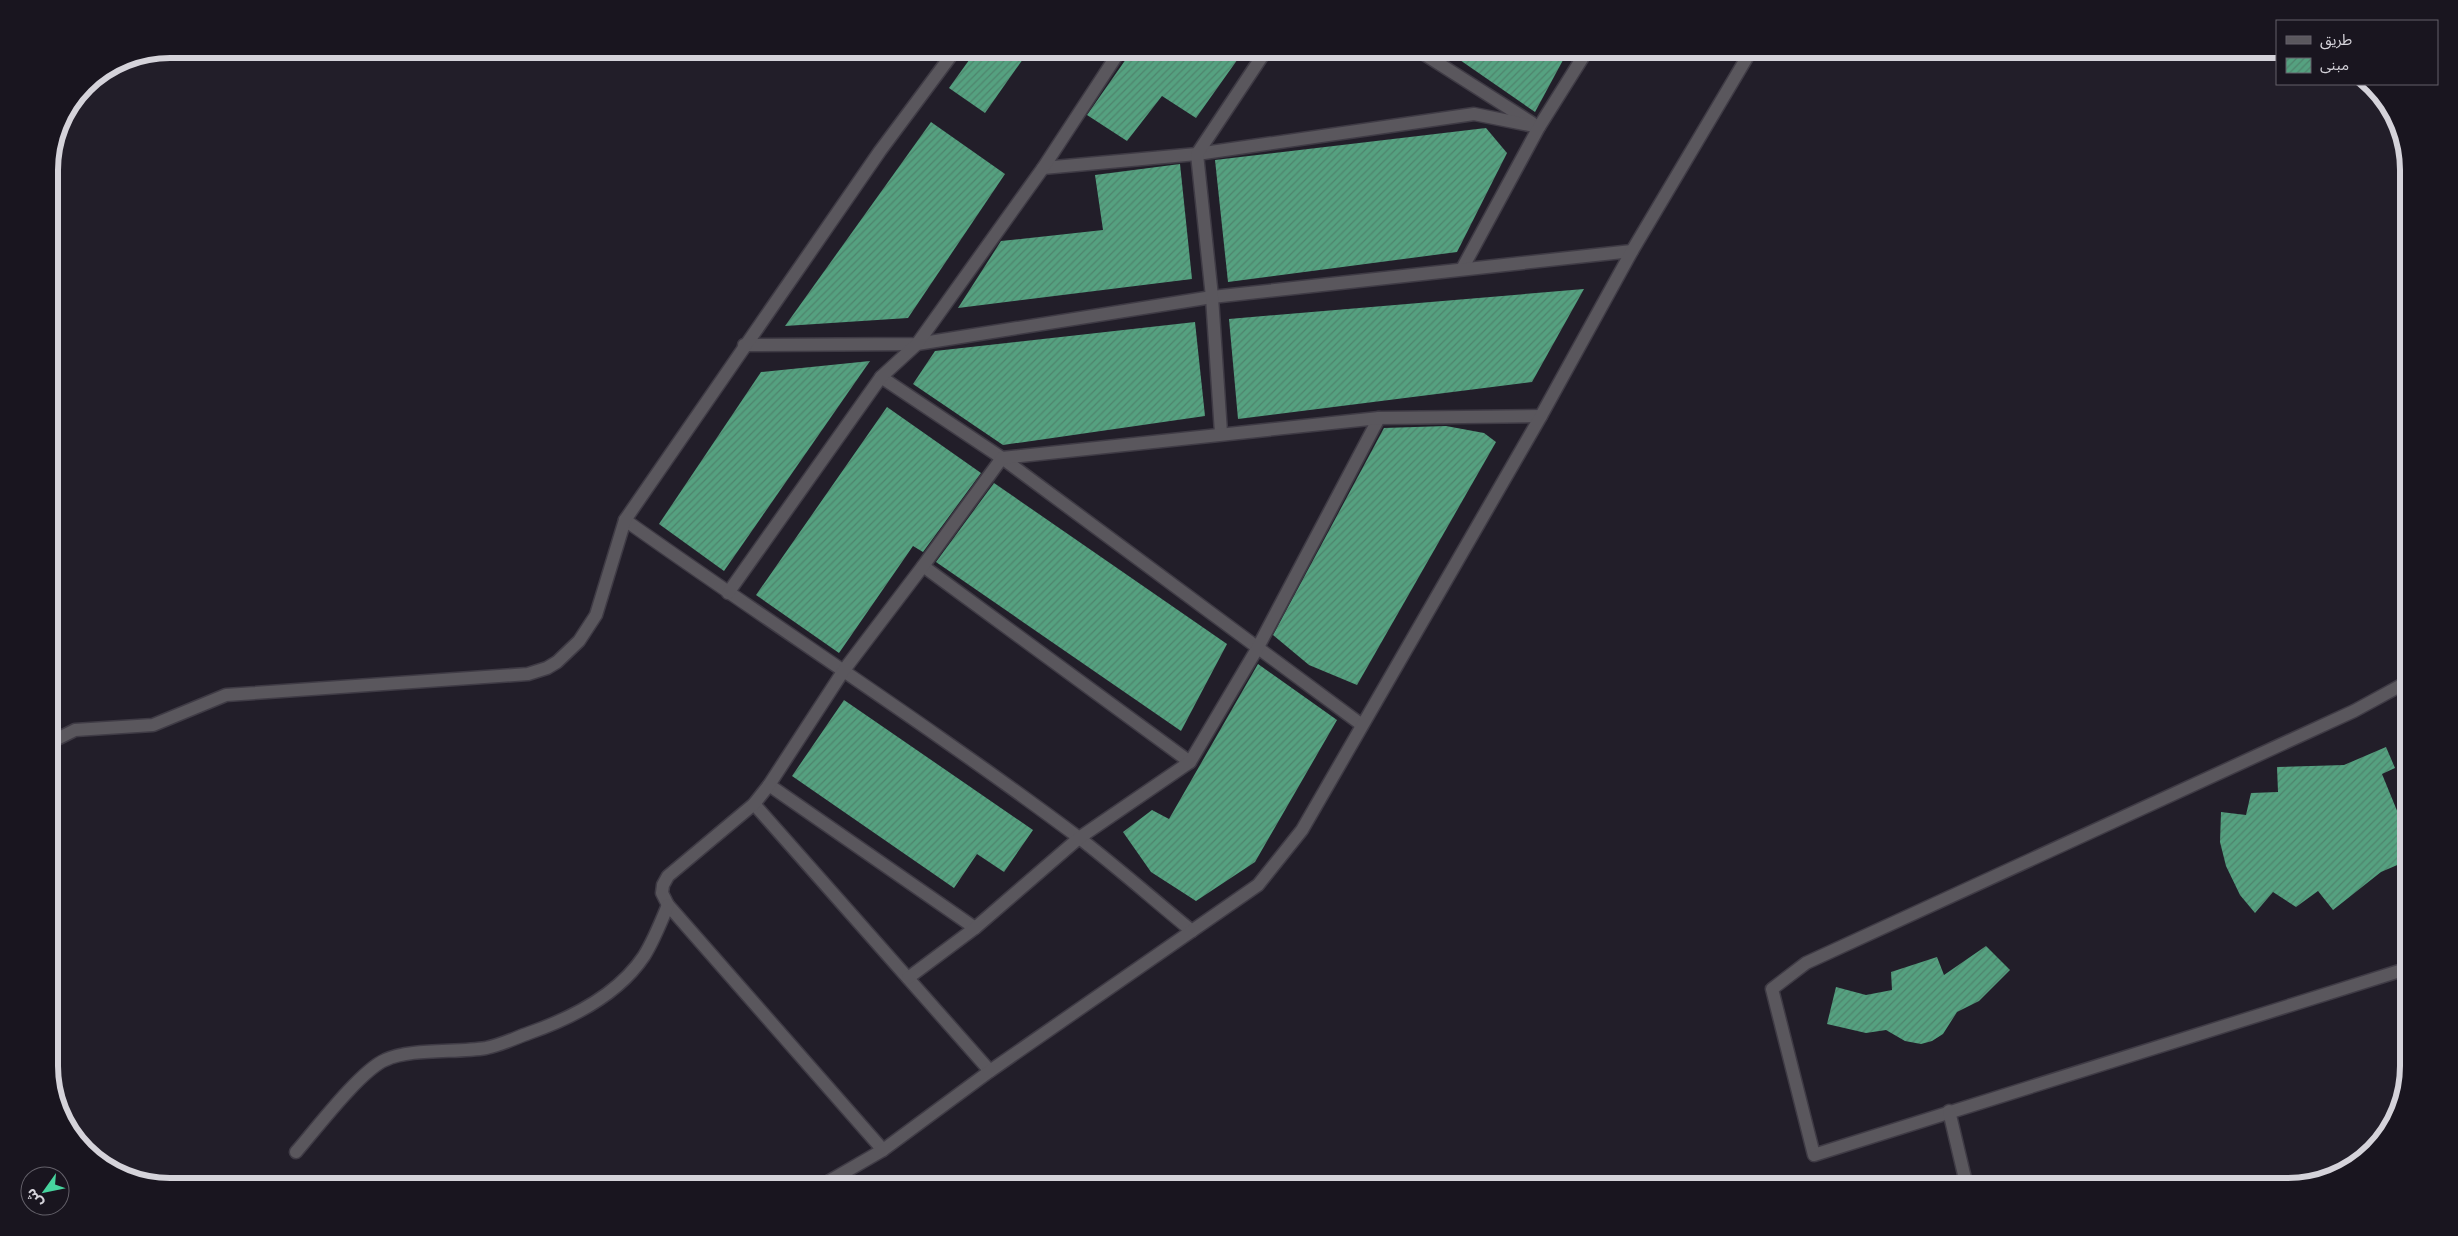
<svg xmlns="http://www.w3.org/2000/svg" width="2458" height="1236" font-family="'Work Sans','Noto Sans Arabic',sans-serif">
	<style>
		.building { fill: url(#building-hatch) }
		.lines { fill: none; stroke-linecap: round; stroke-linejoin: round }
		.service-casing { stroke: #3f3b45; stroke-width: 15 }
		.minor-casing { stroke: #3f3b45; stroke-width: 15 }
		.service { stroke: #5a575d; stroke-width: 12 }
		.minor { stroke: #5a575d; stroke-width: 12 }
		.rim { fill: none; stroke: #d5d3da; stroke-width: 6 }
	</style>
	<defs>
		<pattern id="building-hatch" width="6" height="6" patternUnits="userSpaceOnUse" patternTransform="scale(1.25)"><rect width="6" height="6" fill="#55a180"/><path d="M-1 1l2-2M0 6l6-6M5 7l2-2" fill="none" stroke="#4f846d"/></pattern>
	</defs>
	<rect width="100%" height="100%" fill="#221e29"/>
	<g class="building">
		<path d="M 977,49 L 1030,49 L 985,113 L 949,88 Z"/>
		<path d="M 1133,49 L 1245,49 L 1196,118 L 1162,96 L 1127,141 L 1087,115 Z"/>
		<path d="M 1444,49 L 1569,49 L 1535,112 Z"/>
		<path d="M 931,122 L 1005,174 L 908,318 L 785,326 Z"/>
		<path d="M 1486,128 L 1507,153 L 1457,252 L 1228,282 L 1215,160 Z"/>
		<path d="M 1180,164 L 1192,279 L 958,308 L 1001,241 L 1103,230 L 1095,175 Z"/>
		<path d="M 1584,289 L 1532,382 L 1238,419 L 1229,319 Z"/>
		<path d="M 1195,322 L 1205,416 L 1003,445 L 913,384 L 935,351 Z"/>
		<path d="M 870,361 L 724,571 L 659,524 L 761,372 Z"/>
		<path d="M 887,407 L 981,473 L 923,552 L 913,546 L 839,653 L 756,595 Z"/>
		<path d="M 1446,426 L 1484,433 L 1496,442 L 1357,685 L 1309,665 L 1273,635 L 1384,428 Z"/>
		<path d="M 994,483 L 1227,644 L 1181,731 L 936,562 Z"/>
		<path d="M 1258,664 L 1337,720 L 1255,862 L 1196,901 L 1151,872 L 1123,832 L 1152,810 L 1169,819 Z"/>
		<path d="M 844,700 L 1033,830 L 1004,872 L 977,854 L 954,888 L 792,776 Z"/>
		<path d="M 2386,747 L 2395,768 L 2382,774 L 2409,840 L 2409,860 L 2381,872 L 2333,910 L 2318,891 L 2296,907 L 2273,892 L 2255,913 L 2240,895 L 2226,866 L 2220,842 L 2221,812 L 2246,815 L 2251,793 L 2278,792 L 2277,767 L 2344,765 Z"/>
		<path d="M 1986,946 L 2010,970 L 1979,1001 L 1957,1012 L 1943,1034 L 1932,1041 L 1921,1044 L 1905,1041 L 1886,1030 L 1866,1033 L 1827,1024 L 1836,987 L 1866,995 L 1892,990 L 1891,972 L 1937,957 L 1944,975 Z"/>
	</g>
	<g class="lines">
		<defs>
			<g id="service">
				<path d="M 2409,681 L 2354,711 L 1806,963 L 1772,989 L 1814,1155 L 2409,968"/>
				<path d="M 1949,1111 L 1967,1187"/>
			</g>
			<g id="minor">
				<path d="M 1416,49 L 1532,123"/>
				<path d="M 1043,168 L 1197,154 L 1474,114 L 1539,127"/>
				<path d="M 1462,269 L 1539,127 L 1588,49"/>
				<path d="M 744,345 L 917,344 L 1212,297 L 1632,251"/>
				<path d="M 881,377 L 1002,458 L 1362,725"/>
				<path d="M 1221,433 L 1212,297 L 1197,154 L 1267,49"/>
				<path d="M 625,520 C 776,627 931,727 1078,837 C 1117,867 1154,900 1192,931"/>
				<path d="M 923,566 L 1190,762"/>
				<path d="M 728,593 L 881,377 L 917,344 L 1043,168 L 1121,49"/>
				<path d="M 49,743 L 75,730 L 153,725 L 226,695 L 528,674 L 547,668 L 557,662 L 579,641 L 596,615 L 625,520 L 880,151 L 956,49"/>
				<path d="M 769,785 L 975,928"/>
				<path d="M 754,804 L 990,1071"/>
				<path d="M 908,978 L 975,928 L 1079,838 L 1190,762 L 1257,649 L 1379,418"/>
				<path d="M 883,1150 L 668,905 L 662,893 L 663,885 L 668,876 L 754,804 L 769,785 L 844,670 L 923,566 L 1002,458 L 1379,418 L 1541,416"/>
				<path d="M 296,1152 C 316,1129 360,1071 385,1060 C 410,1048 457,1053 486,1048 C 501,1045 515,1038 529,1033 C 572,1018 618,995 644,956 C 654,940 661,922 668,905"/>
				<path d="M 819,1187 L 883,1150 L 990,1071 L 1258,885 L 1302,830 L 1541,416 L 1632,251 L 1752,49"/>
			</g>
		</defs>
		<use href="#service" class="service-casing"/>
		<use href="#minor" class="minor-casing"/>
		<use href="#service" class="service"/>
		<use href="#minor" class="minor"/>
	</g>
	<path d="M0 0H2458V1236H0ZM170 58H2288A112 112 0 0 1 2400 170V1066A112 112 0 0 1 2288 1178H170A112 112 0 0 1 58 1066V170A112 112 0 0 1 170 58Z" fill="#19151f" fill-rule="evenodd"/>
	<path class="rim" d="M170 58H2288A112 112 0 0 1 2400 170V1066A112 112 0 0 1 2288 1178H170A112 112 0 0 1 58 1066V170A112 112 0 0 1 170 58Z"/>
	<rect x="2276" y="20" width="162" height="65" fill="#19151f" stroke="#64616a"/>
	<rect x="2286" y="36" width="25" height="8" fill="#5a575d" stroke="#64616a"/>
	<text x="2320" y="45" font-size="15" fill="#d5d3da">طريق</text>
	<rect x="2286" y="58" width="25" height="15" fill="url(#building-hatch)" stroke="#64616a"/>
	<text x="2320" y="70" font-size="15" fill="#d5d3da">مبنى</text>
	<g transform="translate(45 1191) rotate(237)"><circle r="24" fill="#19151f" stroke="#64616a"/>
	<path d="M0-4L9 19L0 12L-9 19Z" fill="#47d49e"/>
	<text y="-8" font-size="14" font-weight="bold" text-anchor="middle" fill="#d5d3da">ش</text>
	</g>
</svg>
